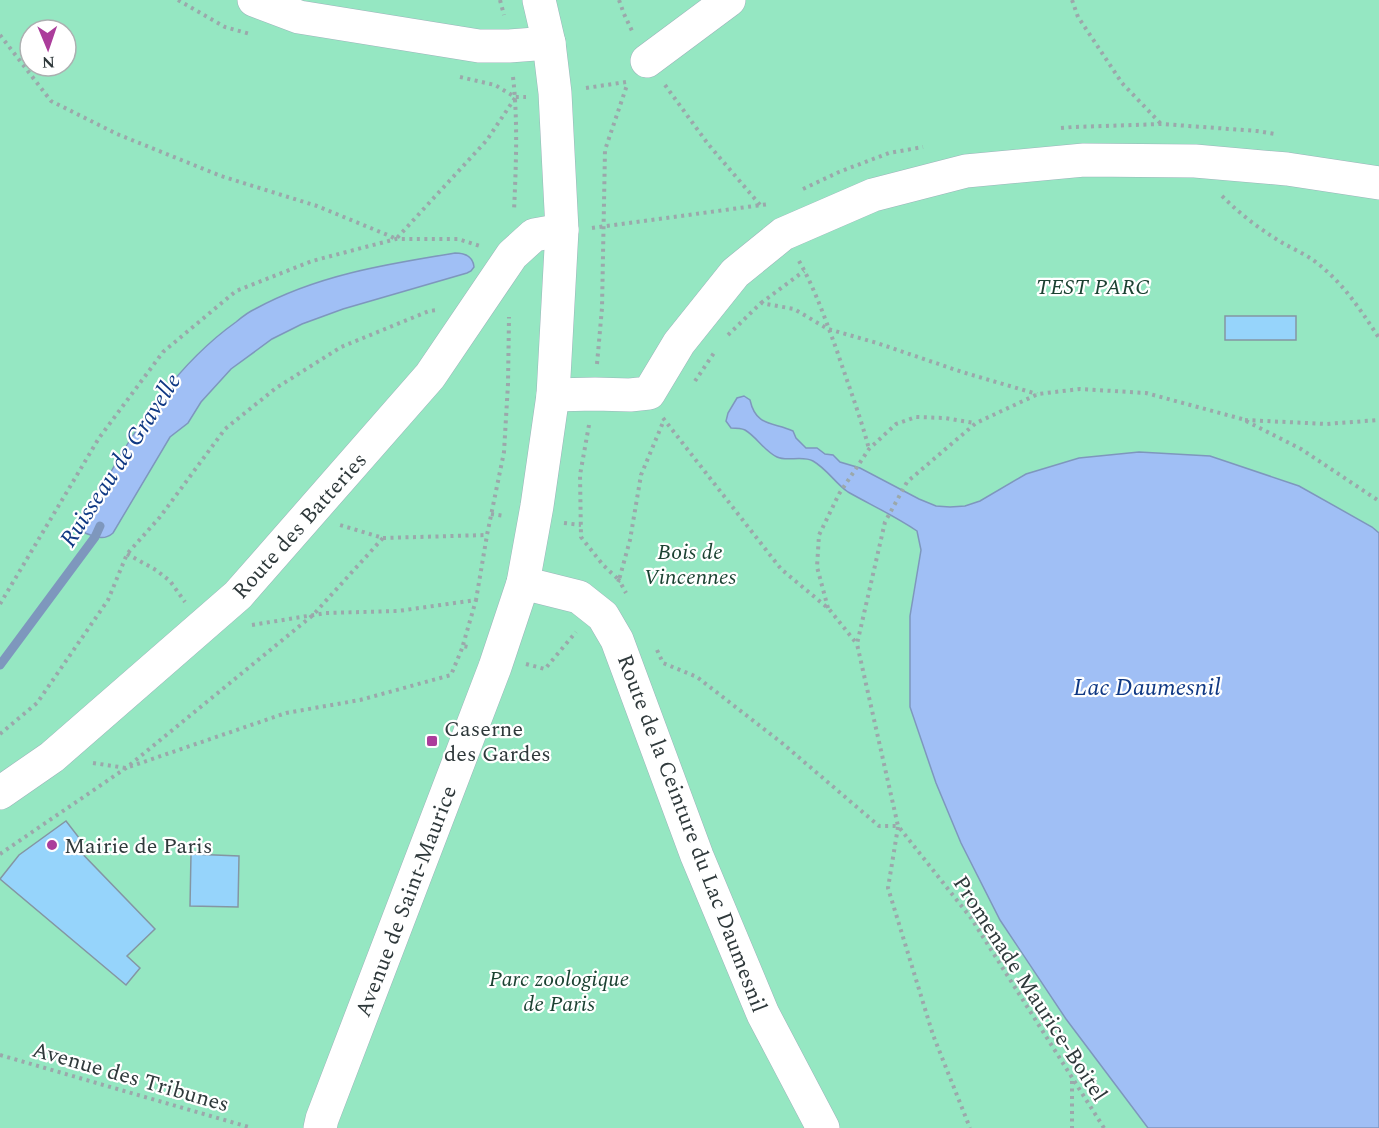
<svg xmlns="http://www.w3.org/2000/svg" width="1379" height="1128" font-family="Spectral,serif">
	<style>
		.green { fill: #95e7c2; fill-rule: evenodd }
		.water { fill: #a0bff5; stroke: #7e97bd; stroke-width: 1.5 }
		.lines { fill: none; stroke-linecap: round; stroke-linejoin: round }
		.stream { stroke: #7e97bd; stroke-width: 9 }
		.building { fill: #96d4fb; stroke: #8496a3; stroke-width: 1.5 }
		.minor-casing { stroke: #9cb4ba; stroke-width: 34 }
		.major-casing { stroke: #9cb4ba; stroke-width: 34 }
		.path { stroke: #9ba8ab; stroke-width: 4; stroke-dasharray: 3 4.5; stroke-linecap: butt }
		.minor { stroke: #fff; stroke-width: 33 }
		.major { stroke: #fff; stroke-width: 33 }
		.poi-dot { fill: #ab3d9b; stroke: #fff; stroke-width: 2 }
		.labels { text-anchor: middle; stroke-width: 4.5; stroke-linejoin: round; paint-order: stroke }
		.park-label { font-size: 22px; font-style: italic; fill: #1b4232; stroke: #fff }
		.street-label { font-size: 22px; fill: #2f393b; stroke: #fff }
		.poi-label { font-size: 22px; fill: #2f393b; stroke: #fff; text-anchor: start }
		.water-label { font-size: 24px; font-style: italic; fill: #0f3883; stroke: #fff }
	</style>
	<rect width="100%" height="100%" fill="#eaf9fd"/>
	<path class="green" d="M 0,0 L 1379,0 L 1379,1128 L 0,1128 ZM 30,30 L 66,30 L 66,66 L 30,66 Z"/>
	<g class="water">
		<path d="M 455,253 C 465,253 473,257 474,267 L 471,271 L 467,273 L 343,309 L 302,324 L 272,339 L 231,369 L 201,402 L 188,423 L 170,437 L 113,533 C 104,541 96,537 85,533 L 83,528 L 84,523 C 119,451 170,369 236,322 C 242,317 248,312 255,309 C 317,275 387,264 455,253 Z"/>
		<path d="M 744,396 L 750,400 C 756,427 773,422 793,431 L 796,438 L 806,448 L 817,448 L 825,454 L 833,455 L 840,462 L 860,468 L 919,499 L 936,506 L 950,507 L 965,506 L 980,501 L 1026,474 L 1079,458 L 1139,452 L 1210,456 L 1299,486 L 1372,527 L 1379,533 L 1379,1128 L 1148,1128 L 1066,1019 L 1000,920 L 961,843 L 936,783 L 910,707 L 910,616 L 921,550 L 917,531 C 895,516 871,505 848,492 C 836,484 827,469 813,461 C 802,455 787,462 777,457 C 764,451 757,437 745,430 C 741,428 736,428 731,428 L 726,421 L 728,413 L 737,398 Z"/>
	</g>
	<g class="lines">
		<path class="stream" d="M 0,665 L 95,537 L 100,526"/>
	</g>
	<g class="building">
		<rect x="1225" y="316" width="71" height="24"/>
		<path d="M 66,821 L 80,839 L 73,844 L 155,929 L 127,956 L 140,968 L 126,985 L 0,879 L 19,855 Z"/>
		<path d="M 191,854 L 239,856 L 238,907 L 190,906 Z"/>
	</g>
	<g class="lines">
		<defs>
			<g id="minor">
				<path d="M 254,0 L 299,17 L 479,46 L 509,46 L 549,43"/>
				<path d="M 647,61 L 729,0"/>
				<path d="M 553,395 L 595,394 L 630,395 L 649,393 L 679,343 L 735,273 L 783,234 L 873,195 L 966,171 L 1084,160 L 1195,161 L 1287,169 L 1379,183"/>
				<path d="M 523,583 L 579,597 L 603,616 L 617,640 L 697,856 L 763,1014 L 823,1128"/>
				<path d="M 0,793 L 52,757 L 238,595 L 430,376 L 512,255 L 534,235 L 562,230"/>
			</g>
			<path id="major" d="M 320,1128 L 322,1119 L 495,667 L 523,583 L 537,506 L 553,395 L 562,230 L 555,93 L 549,43 L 539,0"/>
		</defs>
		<use href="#minor" class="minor-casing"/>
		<use href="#major" class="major-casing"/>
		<g class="path">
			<path d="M 178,0 L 225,27 L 250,34"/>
			<path d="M 500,0 L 504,15"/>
			<path d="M 619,0 L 624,14 L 633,33"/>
			<path d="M 1072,0 L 1078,17 L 1122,83 L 1163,126"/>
			<path d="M 0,35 L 51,101 L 117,134 L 221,176 L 317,206 L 390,236 L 396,239 L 487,140 L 515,98"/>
			<path d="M 460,77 L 495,85 L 515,97 L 526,97"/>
			<path d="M 513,77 C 518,121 516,166 514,211"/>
			<path d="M 665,85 L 708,144 L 761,206"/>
			<path d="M 586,88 L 626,82"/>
			<path d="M 1061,128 L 1073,127 L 1162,124 L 1257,131 L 1275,134"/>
			<path d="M 803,189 L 839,172 L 889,153 L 923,147"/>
			<path d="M 1222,196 C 1240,214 1258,228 1281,242 C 1291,248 1303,253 1313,260 C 1342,281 1360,309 1379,338"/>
			<path d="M 592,228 L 769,204"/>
			<path d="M 799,261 C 815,289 826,321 837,351 C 848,384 860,415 869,449"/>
			<path d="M 761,303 L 804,271"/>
			<path d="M 728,335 L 761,303 L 794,309 L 828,329 L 877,343 L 962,372 L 1037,394"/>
			<path d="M 597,364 L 602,308 L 605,150 L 627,85"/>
			<path d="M 695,381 L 716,350"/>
			<path d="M 663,418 L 781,569 L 829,609 L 857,644"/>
			<path d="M 1245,420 L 1326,424 L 1379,420"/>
			<path d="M 589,425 L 580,475 L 581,537 L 603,565 L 619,580 L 630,540 L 641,475 L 664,420"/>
			<path d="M 491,514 L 505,516"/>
			<path d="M 564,523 L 581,525"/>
			<path d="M 383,538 L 487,535"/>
			<path d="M 127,554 L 156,570 L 170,581 L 185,602"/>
			<path d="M 618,582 L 619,580 L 626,593"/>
			<path d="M 0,604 L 99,438 L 163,352 L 236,291 L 312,261 L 396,239 L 458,239 L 483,247"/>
			<path d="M 828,608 L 817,567 L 819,535 L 839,494 L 869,449 L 896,424 L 916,417 L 945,418 L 975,423"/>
			<path d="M 252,625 L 326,613 L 398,611 L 476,600 L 487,535 L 504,452 L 508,384 L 509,317"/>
			<path d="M 463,645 L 476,600"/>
			<path d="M 657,650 L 663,663 L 697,677 L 782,743 L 879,826 L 898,826"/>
			<path d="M 526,664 L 545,669 L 576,632"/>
			<path d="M 0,734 L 37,703 L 108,600 L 127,554 L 160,517 L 225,429 L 276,388 L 341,347 L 429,311 L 437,310"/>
			<path d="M 93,763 L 126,768 L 286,713 L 360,700 L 451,675 L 463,646 L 468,647"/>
			<path d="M 898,827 L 888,888 L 933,1035 L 970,1128"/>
			<path d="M 0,854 L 126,768 L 313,615 L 383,538 L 340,525"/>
			<path d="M 0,1055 L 252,1128"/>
			<path d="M 1072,1081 L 1072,1128"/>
			<path d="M 1104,1128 L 971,918 L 898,826 L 857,644 L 885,522 L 907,482 L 976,423 L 1038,394 L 1080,389 L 1146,393 L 1242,419 L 1301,449 L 1379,501"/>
		</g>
		<use href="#minor" class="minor"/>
		<use href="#major" class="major"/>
	</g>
	<g class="poi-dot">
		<rect x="426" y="735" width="12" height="12" rx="3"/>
		<circle cx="52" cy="845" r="6"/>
	</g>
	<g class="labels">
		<g class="park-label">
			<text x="1093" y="294">TEST PARC</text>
			<text x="690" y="559">Bois de<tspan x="690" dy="25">Vincennes</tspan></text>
			<text x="559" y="986">Parc zoologique<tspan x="559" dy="25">de Paris</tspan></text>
		</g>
		<g class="street-label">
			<text transform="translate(299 525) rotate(-48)" y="8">Route des Batteries</text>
			<text transform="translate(693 833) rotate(69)" y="8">Route de la Ceinture du Lac Daumesnil</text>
			<text transform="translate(405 901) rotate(-69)" y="8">Avenue de Saint-Maurice</text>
			<text transform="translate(1031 988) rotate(57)" y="8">Promenade Maurice-Boitel</text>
			<text transform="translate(131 1076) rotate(16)" y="8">Avenue des Tribunes</text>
		</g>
		<g class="poi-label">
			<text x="444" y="736">Caserne<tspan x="444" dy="25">des Gardes</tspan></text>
			<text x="64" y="853">Mairie de Paris</text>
		</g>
		<g class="water-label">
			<text transform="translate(120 460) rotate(-57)" y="8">Ruisseau de Gravelle</text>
			<text x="1147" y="695">Lac Daumesnil</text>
		</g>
	</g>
	<g transform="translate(48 48) rotate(178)"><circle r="28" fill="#ffffff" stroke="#acb0b1" stroke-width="1.5"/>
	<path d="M0-4.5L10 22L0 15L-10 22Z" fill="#ab3d9b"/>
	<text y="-9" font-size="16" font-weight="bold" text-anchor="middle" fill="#2f393b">N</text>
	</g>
</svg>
